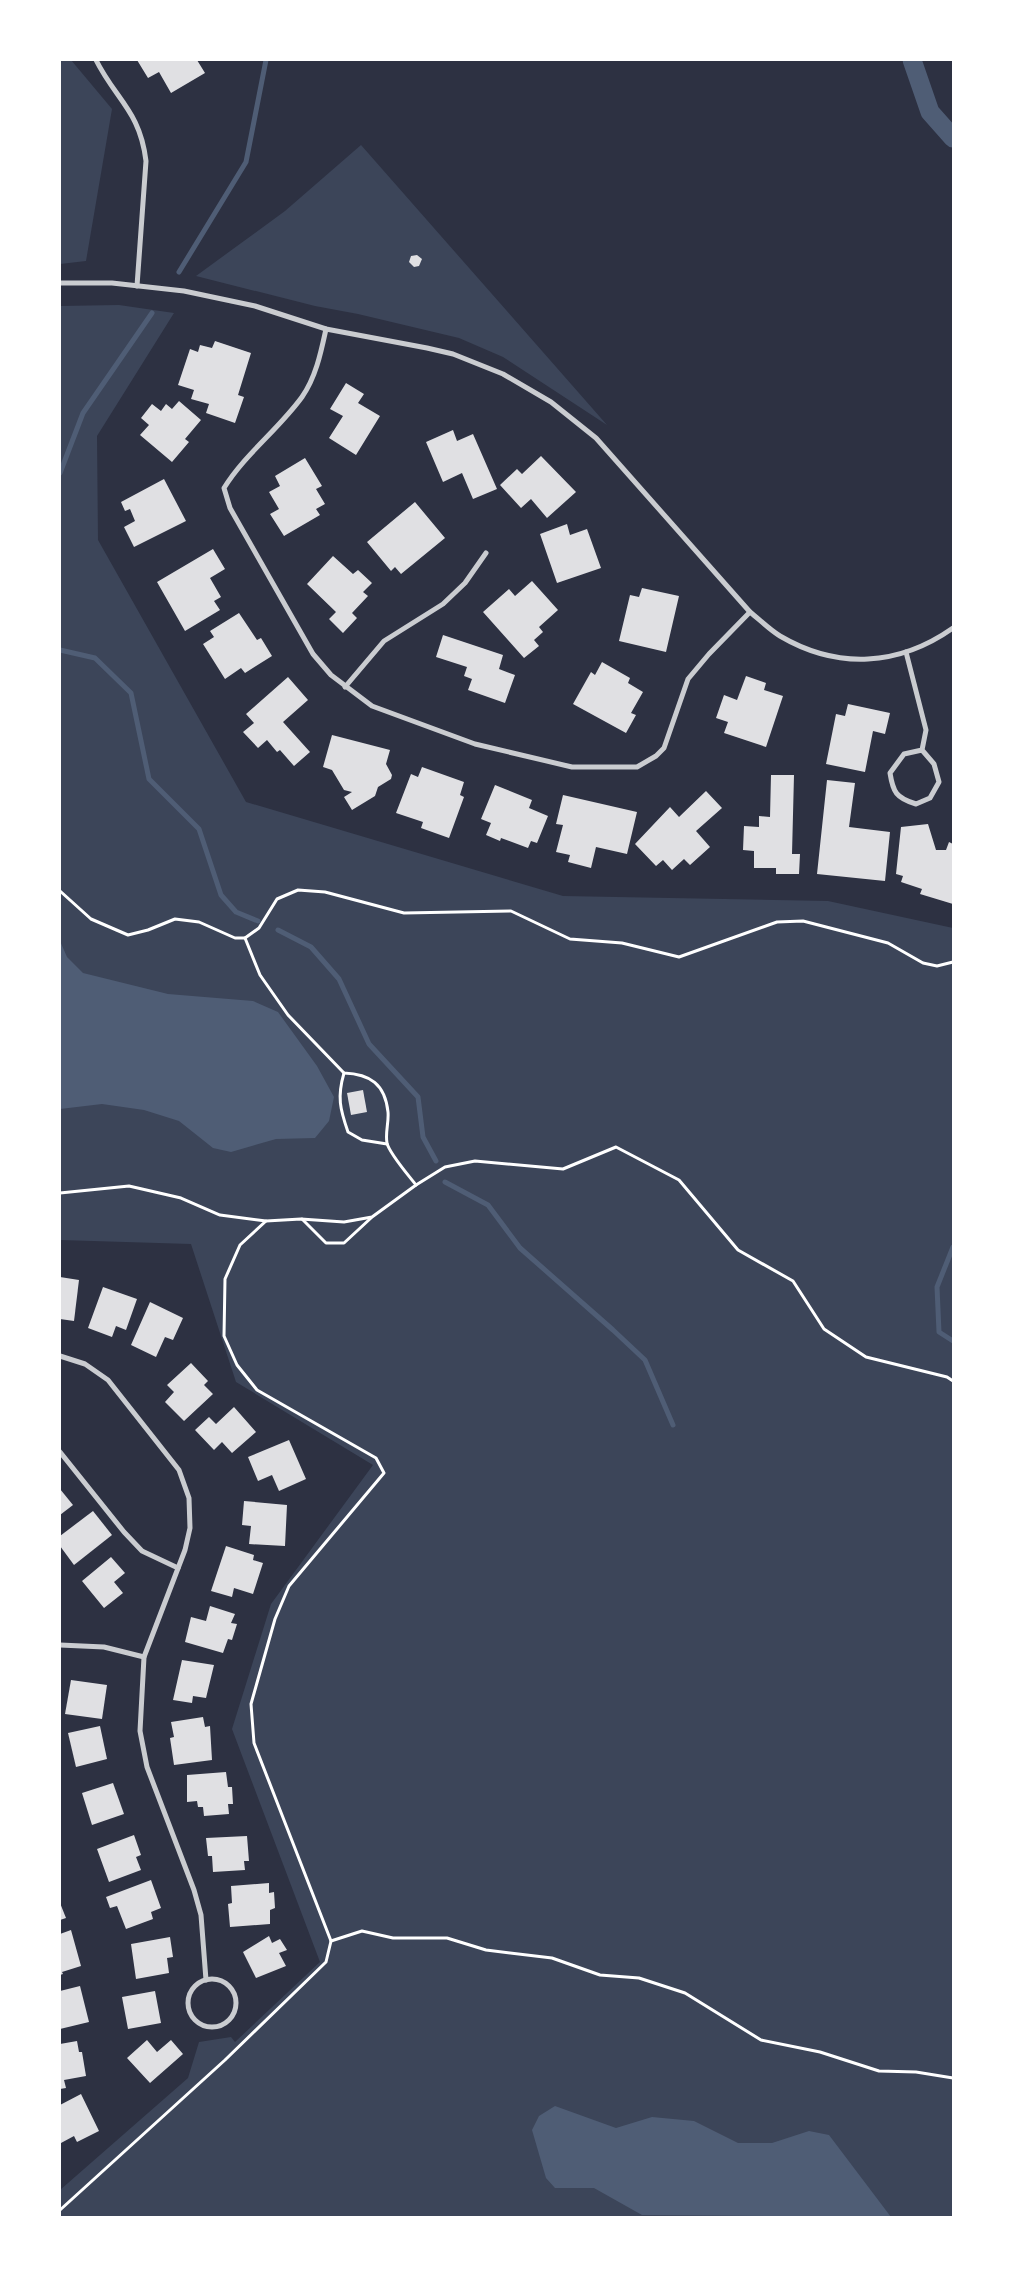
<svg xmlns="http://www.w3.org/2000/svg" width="1013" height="2277" font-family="Figtree,sans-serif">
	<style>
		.green { fill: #3c4559 }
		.water { fill: #4f5d75 }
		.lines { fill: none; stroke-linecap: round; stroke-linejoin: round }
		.stream { stroke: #4f5d75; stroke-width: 5 }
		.canal { stroke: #4f5d75; stroke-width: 19 }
		.building { fill: #e0e0e3 }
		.path { stroke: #fff; stroke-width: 3 }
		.minor { stroke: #caccd0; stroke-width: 5 }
	</style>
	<rect width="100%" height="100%" fill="#2d3142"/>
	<g class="green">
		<path d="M 60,60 L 71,60 L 112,109 L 86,261 L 60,264 Z"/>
		<path d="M 361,145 L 607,425 L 503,357 L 459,338 L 358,314 L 315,306 L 196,276 L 285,211 Z"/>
		<path d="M 119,305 L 174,313 L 97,436 L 98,540 L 246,802 L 563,896 L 828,901 L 953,928 L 953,2217 L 60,2217 L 60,2190 L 188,2078 L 199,2042 L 231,2037 L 235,2042 L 320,1962 L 232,1729 L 271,1604 L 373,1465 L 236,1382 L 191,1244 L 60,1240 L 60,306 Z"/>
	</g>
	<g class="water">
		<path d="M 60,941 L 67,957 L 83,973 L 168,994 L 253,1001 L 278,1012 L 317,1066 L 334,1097 L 329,1121 L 315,1138 L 276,1139 L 231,1152 L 213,1148 L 179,1121 L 144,1110 L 102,1104 L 60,1109 Z"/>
		<path d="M 555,2106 L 616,2128 L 652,2117 L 694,2121 L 738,2143 L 772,2143 L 809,2131 L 829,2135 L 891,2217 L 642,2215 L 594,2188 L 555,2188 L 546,2178 L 532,2130 L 539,2116 Z"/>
	</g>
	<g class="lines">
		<g class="stream">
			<path d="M 179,272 L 246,162 L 266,60"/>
			<path d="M 60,473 L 83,413 L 152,313"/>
			<path d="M 60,650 L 95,658 L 131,693 L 149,779 L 199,829 L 221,895 L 236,912 L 258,921"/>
			<path d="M 278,930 L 311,947 L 339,979 L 369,1044 L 418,1097 L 423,1137 L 436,1161"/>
			<path d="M 445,1182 L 488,1205 L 520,1248 L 613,1330 L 645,1360 L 673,1425"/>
			<path d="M 953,1247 L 937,1287 L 939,1332 L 953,1341"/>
		</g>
		<path class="canal" d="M 912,60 L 930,112 L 953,138"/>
	</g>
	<g class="building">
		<path d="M 137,60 L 197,60 L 205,73 L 171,93 L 159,72 L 148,78 Z"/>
		<path d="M 417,255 L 422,259 L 419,266 L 414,267 L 409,262 L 411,256 Z"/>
		<path d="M 215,341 L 251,353 L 238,395 L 244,397 L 235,423 L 206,413 L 209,404 L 191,399 L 194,390 L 178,385 L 190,349 L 198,352 L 200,345 L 212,348 Z"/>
		<path d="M 346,383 L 364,394 L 358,403 L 380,416 L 356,455 L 329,438 L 343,416 L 330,409 Z"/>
		<path d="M 179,401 L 201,420 L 185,439 L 189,442 L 172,462 L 140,435 L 149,425 L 141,418 L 152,404 L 161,411 L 166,404 L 172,409 Z"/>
		<path d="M 453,430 L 457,441 L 473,434 L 497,489 L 473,499 L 462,473 L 443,482 L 426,442 Z"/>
		<path d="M 541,456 L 576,492 L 547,518 L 531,499 L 521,508 L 500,485 L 517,469 L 522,474 Z"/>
		<path d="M 305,458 L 322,486 L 316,489 L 325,504 L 316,509 L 320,515 L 284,536 L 270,514 L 279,509 L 269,492 L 280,486 L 275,476 Z"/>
		<path d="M 164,479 L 186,521 L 134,547 L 124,527 L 135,521 L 130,509 L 125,511 L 121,502 Z"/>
		<path d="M 415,502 L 445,538 L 401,574 L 395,567 L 391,571 L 367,542 Z"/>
		<path d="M 567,524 L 570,535 L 587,529 L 601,568 L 557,583 L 540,534 Z"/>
		<path d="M 213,549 L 225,569 L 210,578 L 221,597 L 214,601 L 220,610 L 185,631 L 157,582 Z"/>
		<path d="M 333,556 L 353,574 L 358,570 L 372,583 L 363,592 L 368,596 L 352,613 L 357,618 L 343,633 L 329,619 L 336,612 L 307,584 Z"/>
		<path d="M 532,581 L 558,610 L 539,627 L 543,632 L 534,640 L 539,646 L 524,658 L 483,612 L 509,589 L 515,596 Z"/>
		<path d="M 642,588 L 679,596 L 666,652 L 619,641 L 630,595 L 639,597 Z"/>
		<path d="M 239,613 L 257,640 L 261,638 L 272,656 L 245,673 L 241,668 L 225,679 L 203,644 L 214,637 L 210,631 Z"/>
		<path d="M 443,635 L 503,655 L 499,669 L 515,675 L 505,703 L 468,690 L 472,679 L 464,676 L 467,667 L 436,657 Z"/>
		<path d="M 602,662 L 630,678 L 628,683 L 643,692 L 631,713 L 636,715 L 626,733 L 573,704 L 591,672 L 595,675 Z"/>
		<path d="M 746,676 L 766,683 L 764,690 L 783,696 L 766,747 L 724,733 L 728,722 L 716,718 L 724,695 L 737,700 Z"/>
		<path d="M 288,677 L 308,700 L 283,722 L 310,752 L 294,766 L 280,750 L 277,752 L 267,740 L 258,748 L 243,732 L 254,723 L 246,714 Z"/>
		<path d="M 848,704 L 890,713 L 885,734 L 873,731 L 865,772 L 826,764 L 836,714 L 845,716 Z"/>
		<path d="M 332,735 L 390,750 L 386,764 L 392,775 L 391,779 L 378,787 L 375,796 L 352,810 L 344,797 L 352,792 L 344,790 L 332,770 L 323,767 Z"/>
		<path d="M 422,767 L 464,782 L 460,795 L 464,797 L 449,838 L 421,828 L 423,822 L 396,813 L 411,774 L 418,777 Z"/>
		<path d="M 771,775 L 794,775 L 792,854 L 800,854 L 799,874 L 776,874 L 776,868 L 754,868 L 754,851 L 743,850 L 744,826 L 759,827 L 759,816 L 770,817 Z"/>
		<path d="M 827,780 L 855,783 L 849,827 L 890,832 L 885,881 L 817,874 Z"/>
		<path d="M 495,785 L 532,800 L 529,808 L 548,816 L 537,843 L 531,841 L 528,848 L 501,838 L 500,841 L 486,835 L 491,823 L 481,819 Z"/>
		<path d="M 706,791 L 722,808 L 696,831 L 710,847 L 690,865 L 684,859 L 672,870 L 663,860 L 656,866 L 635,844 L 670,807 L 679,817 Z"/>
		<path d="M 563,795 L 637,812 L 627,854 L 596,847 L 591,868 L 568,862 L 570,855 L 556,852 L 563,825 L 556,824 Z"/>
		<path d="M 928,824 L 936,850 L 946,850 L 949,842 L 953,844 L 953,904 L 920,894 L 922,889 L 901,882 L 903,876 L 896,874 L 901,827 Z"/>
		<path d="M 363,1090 L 367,1112 L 351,1115 L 347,1093 Z"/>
		<path d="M 60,1277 L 79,1280 L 74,1321 L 60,1319 Z"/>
		<path d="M 103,1287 L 137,1299 L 126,1330 L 116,1326 L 112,1337 L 88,1328 Z"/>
		<path d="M 150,1302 L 183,1318 L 173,1340 L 165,1337 L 156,1357 L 131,1345 Z"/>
		<path d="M 191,1363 L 208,1381 L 204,1385 L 213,1394 L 184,1421 L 165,1402 L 174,1392 L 167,1385 Z"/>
		<path d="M 234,1407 L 256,1432 L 232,1453 L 222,1442 L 214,1450 L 195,1430 L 209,1417 L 216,1424 Z"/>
		<path d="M 289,1440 L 306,1479 L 279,1491 L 272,1475 L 258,1481 L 248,1457 Z"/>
		<path d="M 60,1489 L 73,1505 L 60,1515 Z"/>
		<path d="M 244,1501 L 287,1505 L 285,1546 L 249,1544 L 251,1526 L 242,1525 Z"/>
		<path d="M 93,1511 L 112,1535 L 74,1565 L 60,1546 L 60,1536 Z"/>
		<path d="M 226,1546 L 254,1555 L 253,1560 L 263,1563 L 253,1594 L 234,1588 L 232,1597 L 211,1591 Z"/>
		<path d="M 111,1557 L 125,1573 L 114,1582 L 123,1593 L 104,1608 L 82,1581 Z"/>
		<path d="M 210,1606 L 235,1614 L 231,1623 L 237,1624 L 232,1640 L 228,1639 L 223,1653 L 185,1642 L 191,1617 L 206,1621 Z"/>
		<path d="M 182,1660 L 214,1665 L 206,1698 L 193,1696 L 192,1703 L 173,1700 Z"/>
		<path d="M 71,1680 L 107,1685 L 102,1719 L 65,1714 Z"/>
		<path d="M 203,1717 L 205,1727 L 210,1726 L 212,1760 L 174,1765 L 170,1738 L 174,1737 L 171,1722 Z"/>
		<path d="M 100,1726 L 107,1759 L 76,1767 L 68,1733 Z"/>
		<path d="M 226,1772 L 228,1787 L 232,1787 L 233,1804 L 228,1804 L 229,1814 L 204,1816 L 203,1807 L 198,1807 L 197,1801 L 187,1802 L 187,1775 Z"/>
		<path d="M 113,1783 L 124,1814 L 92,1825 L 82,1793 Z"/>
		<path d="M 134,1835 L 141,1855 L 136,1857 L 141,1870 L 109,1882 L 97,1849 Z"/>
		<path d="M 247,1836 L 249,1861 L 244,1861 L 245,1870 L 213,1872 L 212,1856 L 208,1856 L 206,1838 Z"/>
		<path d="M 151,1880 L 161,1908 L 151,1912 L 153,1919 L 126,1929 L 117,1906 L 110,1908 L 106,1897 Z"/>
		<path d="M 269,1883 L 269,1893 L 274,1892 L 275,1908 L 270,1910 L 270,1924 L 230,1927 L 228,1904 L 232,1903 L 231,1886 Z"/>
		<path d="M 60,1903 L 66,1918 L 60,1920 Z"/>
		<path d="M 71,1930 L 81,1966 L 62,1972 L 63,1974 L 60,1975 L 60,1934 Z"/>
		<path d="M 269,1936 L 272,1943 L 280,1939 L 287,1950 L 279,1953 L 286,1966 L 256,1978 L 243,1952 Z"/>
		<path d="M 170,1937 L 173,1957 L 167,1958 L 169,1973 L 136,1979 L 131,1944 Z"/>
		<path d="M 80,1986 L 89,2022 L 60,2029 L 60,1991 Z"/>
		<path d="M 155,1991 L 161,2023 L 128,2029 L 122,1997 Z"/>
		<path d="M 147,2040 L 157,2052 L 171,2040 L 183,2054 L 150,2083 L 127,2058 Z"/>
		<path d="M 77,2041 L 79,2052 L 82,2052 L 86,2076 L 64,2080 L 66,2088 L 60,2089 L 60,2044 Z"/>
		<path d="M 81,2094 L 99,2131 L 77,2142 L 74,2136 L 61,2143 L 60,2105 Z"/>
	</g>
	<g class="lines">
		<g class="path">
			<path d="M 60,891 L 91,919 L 128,935 L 148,930 L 175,919 L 199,922 L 235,938 L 245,938 L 259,928 L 277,899 L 298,890 L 325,892 L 404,913 L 511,911 L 570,939 L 622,943 L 679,957 L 777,922 L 803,921 L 888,943 L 923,963 L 937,966 L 953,962"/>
			<path d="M 245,938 L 260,975 L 288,1015 L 344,1073 C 370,1074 385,1084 388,1112 C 389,1122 385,1133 387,1143 C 389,1153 409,1176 416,1185"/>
			<path d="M 344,1073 C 337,1097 340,1109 348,1132 L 362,1140 L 387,1144"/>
			<path d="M 60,1193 L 129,1186 L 181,1198 L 220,1215 L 266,1221 L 301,1219 L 344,1222 L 372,1217 L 416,1185 L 445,1167 L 475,1161 L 563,1169 L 616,1147 L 679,1180 L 738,1250 L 793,1281 L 824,1329 L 866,1357 L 947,1377 L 953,1381"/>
			<path d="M 302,1219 L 326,1243 L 344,1243 L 371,1218"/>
			<path d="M 331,1941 L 362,1931 L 393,1938 L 447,1938 L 486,1950 L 552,1958 L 600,1975 L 639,1978 L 685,1993 L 761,2040 L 820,2052 L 879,2071 L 916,2072 L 953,2078"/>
			<path d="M 60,2210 L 225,2060 L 326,1962 L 331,1941 L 254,1743 L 251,1704 L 275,1619 L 289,1586 L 384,1473 L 376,1458 L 257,1390 L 237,1365 L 224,1336 L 225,1279 L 240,1245 L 266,1221"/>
		</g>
		<g class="minor">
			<path d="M 96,60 C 116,100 140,111 146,161 L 137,286"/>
			<path d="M 60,283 L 112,283 L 184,291 L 255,306 L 326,329 L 427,348 L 453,354 L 503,374 L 551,402 L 596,438 L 750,612 C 760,620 770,630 780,636 C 838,670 899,666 953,628"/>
			<path d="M 326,329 C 321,352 316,377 302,397 C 278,430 245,454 224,488 L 230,508 L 313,654 L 331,675 L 372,706 L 475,744 L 572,767 L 637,767 L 656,756 L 664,748 L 688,679 L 709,654 L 750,612"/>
			<path d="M 906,652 L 926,730 L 922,750 L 904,754 L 890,773 C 893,792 896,798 916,804 L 930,798 L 939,782 L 934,764 L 922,750"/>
			<path d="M 345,687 L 384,641 L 443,604 L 465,583 L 486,553"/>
			<path d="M 60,1356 L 85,1364 L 108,1380 L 179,1470 L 189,1498 L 190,1528 L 185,1550 L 144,1657 L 140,1731 L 147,1767 L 194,1890 L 201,1915 L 206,1980"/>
			<path d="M 60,1452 L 124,1532 L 142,1551 L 178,1568"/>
			<path d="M 60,1645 L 104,1647 L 144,1657"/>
			<circle cx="212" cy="2003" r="24"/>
		</g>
	</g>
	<rect width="1013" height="2277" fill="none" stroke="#ffffff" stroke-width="122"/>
</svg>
